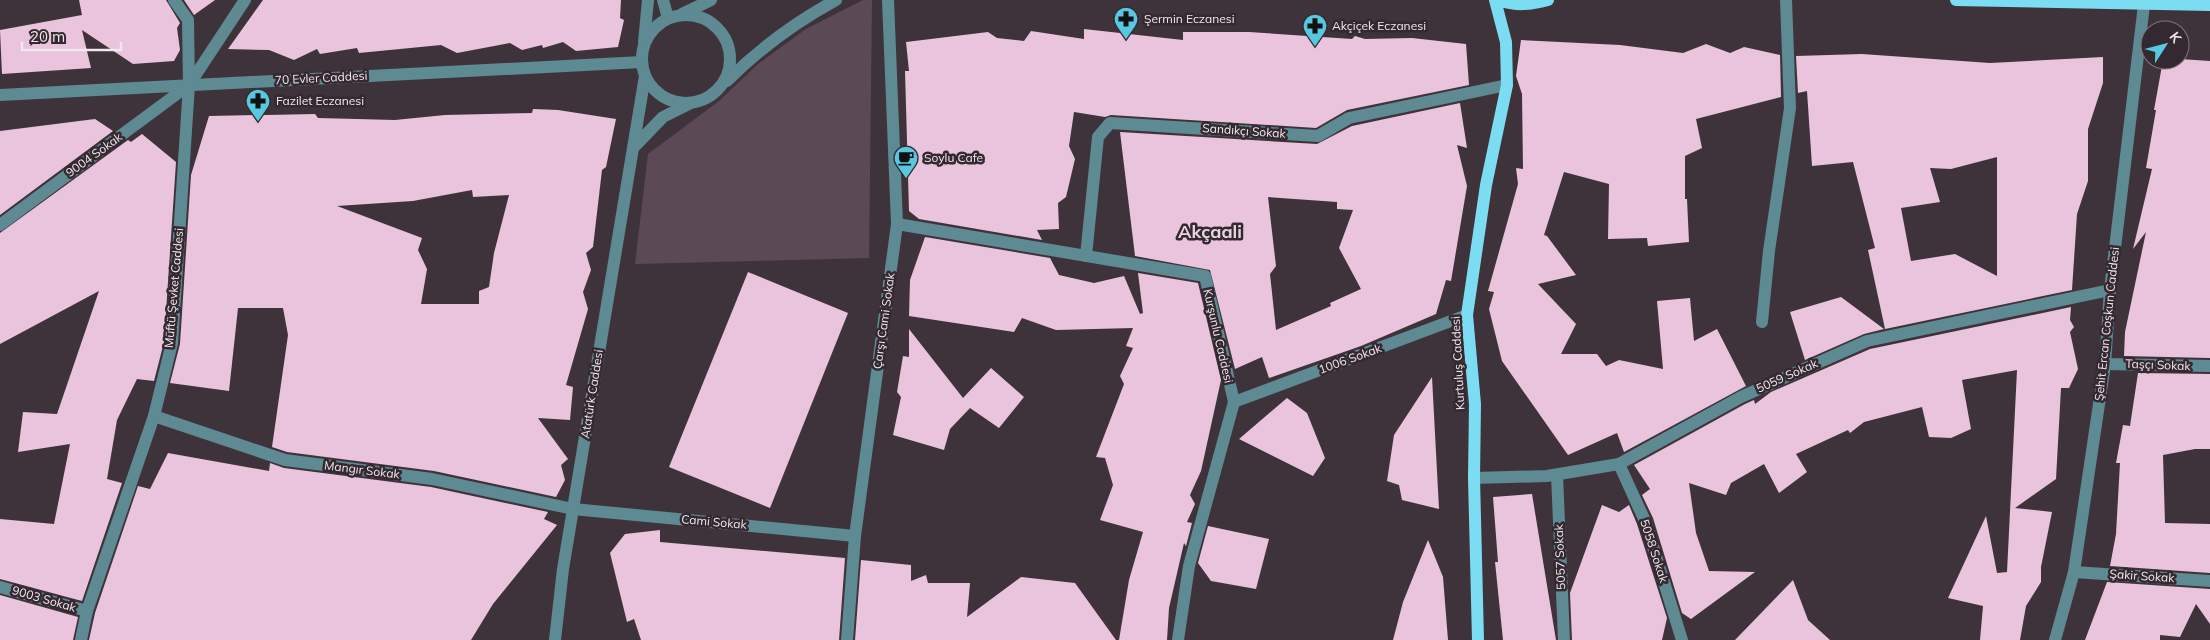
<svg xmlns="http://www.w3.org/2000/svg" width="2210" height="640" font-family="Mulish,sans-serif">
	<style>
		.green { fill: #5c4956 }
		.building { fill: #e9c4dc; fill-rule: evenodd }
		.lines { fill: none; stroke-linecap: round; stroke-linejoin: round }
		.minor { stroke: #5e8a94; stroke-width: 12 }
		.major { stroke: #7cddf2; stroke-width: 12 }
		.labels { text-anchor: middle; stroke-width: 5; stroke-linejoin: round; paint-order: stroke }
		.poi-label { font-size: 12px; fill: #f0e8ed; stroke: #352931; text-anchor: start }
		.street-label { font-size: 12px; fill: #f0e8ed; stroke: #352931 }
		.district-label { font-size: 18px; font-weight: bold; fill: #e6d5e0; stroke: #352931 }
	</style>
	<rect width="100%" height="100%" fill="#3f333b"/>
	<path class="green" d="M 863,0 L 872,0 L 869,258 L 635,264 L 648,154 L 719,101 L 758,64 L 806,29 Z"/>
	<g class="building">
		<path d="M 79,0 L 166,0 L 180,23 L 177,28 L 180,50 L 174,61 L 133,64 L 82,30 L 91,68 L 2,74 L 0,30 L 82,15 Z"/>
		<path d="M 184,0 L 215,0 L 194,15 Z"/>
		<path d="M 263,0 L 621,0 L 620,18 L 624,20 L 618,47 L 576,51 L 563,42 L 543,48 L 542,45 L 522,50 L 510,43 L 457,53 L 441,45 L 359,53 L 357,48 L 320,54 L 317,49 L 294,60 L 269,50 L 228,49 Z"/>
		<path d="M 1084,29 L 1183,40 L 1183,32 L 1249,32 L 1352,39 L 1355,36 L 1365,39 L 1412,38 L 1466,44 L 1469,85 L 1347,110 L 1316,128 L 1111,115 L 1105,117 L 1074,112 L 1069,146 L 1075,159 L 1066,197 L 1058,203 L 1059,229 L 1037,230 L 1042,240 L 919,219 L 909,211 L 905,71 L 909,71 L 906,42 L 988,32 L 997,38 L 1024,41 L 1031,31 L 1084,39 Z"/>
		<path d="M 1521,40 L 1620,45 L 1683,53 L 1706,44 L 1730,53 L 1744,47 L 1780,55 L 1781,97 L 1696,119 L 1702,148 L 1685,156 L 1685,199 L 1687,199 L 1689,242 L 1648,246 L 1647,238 L 1608,239 L 1609,184 L 1564,172 L 1544,235 L 1547,236 L 1576,275 L 1538,284 L 1576,324 L 1561,354 L 1597,354 L 1606,366 L 1619,360 L 1663,369 L 1657,301 L 1690,298 L 1694,341 L 1717,329 L 1746,386 L 1624,452 L 1617,433 L 1568,455 L 1502,361 L 1489,309 L 1494,292 L 1488,291 L 1518,184 L 1516,168 L 1523,169 L 1522,94 L 1516,76 Z"/>
		<path d="M 1862,54 L 1990,63 L 2103,57 L 2103,83 L 2088,129 L 2088,181 L 2077,214 L 2072,290 L 1885,329 L 1868,250 L 1875,248 L 1853,162 L 1812,166 L 1807,91 L 1798,93 L 1796,56 ZM 1997,157 L 1997,276 L 1955,254 L 1911,261 L 1901,208 L 1940,202 L 1930,168 L 1951,169 Z"/>
		<path d="M 2180,59 L 2210,61 L 2210,358 L 2124,356 L 2125,332 L 2146,232 L 2133,249 L 2152,169 L 2146,168 L 2156,110 L 2154,110 L 2163,60 Z"/>
		<path d="M 1460,103 L 1467,148 L 1457,145 L 1467,186 L 1451,281 L 1446,280 L 1436,314 L 1361,346 L 1269,378 L 1262,357 L 1235,369 L 1210,270 L 1135,256 L 1120,132 L 1317,144 L 1352,126 ZM 1268,197 L 1337,202 L 1337,209 L 1353,210 L 1339,248 L 1361,289 L 1330,303 L 1331,306 L 1276,330 L 1270,274 L 1276,266 Z"/>
		<path d="M 533,109 L 558,110 L 616,119 L 606,167 L 602,170 L 593,247 L 586,253 L 591,270 L 583,292 L 588,309 L 566,385 L 573,387 L 570,420 L 538,418 L 568,459 L 561,465 L 565,480 L 556,497 L 434,471 L 287,452 L 272,447 L 288,335 L 283,308 L 238,308 L 229,391 L 170,383 L 180,344 L 191,175 L 209,116 L 315,114 L 318,118 L 395,120 L 445,115 L 532,113 ZM 472,190 L 473,197 L 509,195 L 494,253 L 489,287 L 479,291 L 479,304 L 421,304 L 427,269 L 418,250 L 422,238 L 337,206 L 413,201 Z"/>
		<path d="M 95,119 L 113,131 L 0,215 L 0,131 Z"/>
		<path d="M 142,134 L 176,162 L 164,342 L 154,381 L 137,379 L 117,420 L 107,479 L 122,483 L 82,601 L 0,579 L 0,519 L 54,524 L 70,444 L 18,452 L 23,412 L 57,414 L 99,291 L 0,344 L 0,233 L 128,140 L 131,142 Z"/>
		<path d="M 925,237 L 1050,258 L 1059,275 L 1094,283 L 1124,276 L 1140,314 L 1143,313 L 1138,273 L 1198,283 L 1221,380 L 1201,471 L 1190,495 L 1195,504 L 1187,522 L 1192,523 L 1186,546 L 1184,543 L 1169,608 L 1167,640 L 1119,640 L 1129,580 L 1143,532 L 1100,520 L 1113,485 L 1105,458 L 1096,457 L 1124,384 L 1120,376 L 1133,348 L 1126,346 L 1133,328 L 1056,330 L 1022,318 L 1014,332 L 909,316 L 910,280 Z"/>
		<path d="M 748,272 L 848,313 L 770,508 L 669,467 Z"/>
		<path d="M 1841,297 L 1884,329 L 1864,334 L 1805,360 L 1790,312 Z"/>
		<path d="M 2071,307 L 2070,320 L 2074,327 L 2070,332 L 2078,369 L 2069,388 L 2061,388 L 2056,479 L 2015,508 L 2052,512 L 2041,567 L 2041,582 L 2026,606 L 2020,640 L 1980,640 L 1983,606 L 1948,598 L 1986,516 L 1997,573 L 2007,572 L 2017,370 L 1962,380 L 1971,429 L 1951,438 L 1929,437 L 1922,407 L 1864,422 L 1850,433 L 1848,430 L 1796,454 L 1807,472 L 1779,493 L 1764,464 L 1731,483 L 1726,495 L 1689,483 L 1696,533 L 1709,571 L 1755,572 L 1691,619 L 1682,613 L 1653,518 L 1642,495 L 1650,489 L 1634,465 L 1745,404 L 1754,400 L 1755,404 L 1771,392 L 1870,349 Z"/>
		<path d="M 909,329 L 963,398 L 991,368 L 1024,397 L 999,428 L 970,408 L 950,429 L 944,450 L 893,435 L 901,397 L 897,392 L 903,356 L 909,357 Z"/>
		<path d="M 2138,373 L 2210,374 L 2210,449 L 2195,449 L 2163,455 L 2165,523 L 2210,524 L 2210,573 L 2110,566 L 2116,534 L 2120,463 L 2116,463 L 2123,425 L 2130,426 Z"/>
		<path d="M 1432,377 L 1439,509 L 1402,500 L 1399,485 L 1387,481 L 1394,435 Z"/>
		<path d="M 1287,398 L 1307,413 L 1325,458 L 1313,476 L 1239,439 Z"/>
		<path d="M 168,453 L 269,471 L 270,463 L 284,468 L 431,487 L 548,512 L 544,519 L 557,525 L 493,604 L 471,640 L 89,640 L 95,613 L 138,486 L 150,489 Z"/>
		<path d="M 1532,494 L 1556,640 L 1503,640 L 1495,562 L 1498,562 L 1493,497 Z"/>
		<path d="M 1602,505 L 1619,512 L 1629,505 L 1637,524 L 1667,618 L 1662,640 L 1572,640 L 1570,593 Z"/>
		<path d="M 1208,526 L 1269,539 L 1256,589 L 1211,581 L 1198,563 Z"/>
		<path d="M 660,530 L 660,542 L 845,558 L 839,640 L 641,640 L 634,619 L 627,622 L 610,553 L 625,534 Z"/>
		<path d="M 1428,540 L 1443,577 L 1448,640 L 1393,640 L 1403,602 Z"/>
		<path d="M 861,560 L 911,565 L 911,581 L 926,575 L 928,583 L 970,583 L 967,617 L 1021,577 L 1075,583 L 1116,640 L 855,640 Z"/>
		<path d="M 1793,580 L 1808,620 L 1830,640 L 1735,640 Z"/>
		<path d="M 2107,582 L 2210,589 L 2210,624 L 2196,604 L 2180,637 L 2160,635 L 2160,640 L 2085,640 Z"/>
		<path d="M 0,595 L 78,617 L 73,640 L 0,640 Z"/>
	</g>
	<g class="lines">
		<g class="minor">
			<path d="M 663,0 L 668,18"/>
			<path d="M 682,14 L 711,0"/>
			<circle cx="686" cy="59" r="44"/>
			<path d="M 644,42 L 648,0"/>
			<path d="M 645,76 L 633,148 L 663,117 L 689,104"/>
			<path d="M 727,81 C 761,47 794,23 836,0"/>
			<path d="M 0,95 L 642,62"/>
			<path d="M 897,224 L 1205,276 L 1234,402 L 1189,566 L 1178,640"/>
			<path d="M 0,225 L 189,85 L 245,0"/>
			<path d="M 1086,256 L 1098,137 L 1110,123 L 1318,136 L 1349,118 L 1507,85"/>
			<path d="M 1762,322 L 1769,251 L 1790,108 L 1786,0"/>
			<path d="M 2105,364 L 2210,366"/>
			<path d="M 1234,402 L 1467,315"/>
			<path d="M 154,416 L 285,460 L 432,479 L 573,509 L 855,536"/>
			<path d="M 1619,464 L 1645,521 L 1682,640"/>
			<path d="M 1557,475 L 1564,640"/>
			<path d="M 1474,478 L 1547,476 L 1619,464 L 1741,397 L 1867,341 L 2110,290"/>
			<path d="M 2074,572 L 2210,581"/>
			<path d="M 0,587 L 87,611"/>
			<path d="M 81,640 L 87,611 L 154,416 L 172,343 L 189,85 L 188,20 L 174,0"/>
			<path d="M 555,640 L 563,569 L 633,148"/>
			<path d="M 847,640 L 855,536 L 897,224 L 888,0"/>
			<path d="M 2055,640 L 2074,572 L 2105,364 L 2110,290 L 2144,5 L 2149,0"/>
		</g>
		<g class="major">
			<path d="M 1498,0 C 1516,6 1529,5 1548,0"/>
			<path d="M 1956,0 L 2210,5"/>
			<path d="M 1478,640 L 1474,478 L 1475,404 L 1467,315 L 1486,185 L 1507,85 L 1506,42 L 1495,0"/>
		</g>
	</g>
	<defs>
		<symbol id="pharmacy-pin" viewBox="-11 -11 22 30"><path d="M0 17L-7.5 6A9.5 9.5 0 1 1 7.5 6Z" fill="#56c9e1" stroke="#352931"/><path d="M-2-6h4v4h4v4h-4v4h-4v-4h-4v-4h4Z" fill="#111"/></symbol>
		<symbol id="cafe-pin" viewBox="-11 -11 22 30"><path d="M0 17L-7.5 6A9.5 9.5 0 1 1 7.5 6Z" fill="#56c9e1" stroke="#352931"/><path d="M-5.5-4.5H6V0H3Q3 3.5 0 3.5H-2.5Q-5.5 3.5-5.5 0ZM3-3.2v2h1.7v-2ZM-6 4.5H4V6H-6Z" fill="#111"/></symbol>
	</defs>
	<g fill-rule="evenodd">
		<use href="#pharmacy-pin" x="1112" y="5" width="28" height="38"/>
		<use href="#pharmacy-pin" x="1301" y="12" width="28" height="38"/>
		<use href="#pharmacy-pin" x="244" y="87" width="28" height="38"/>
		<use href="#cafe-pin" x="892" y="144" width="28" height="38"/>
	</g>
	<g class="labels">
		<g class="poi-label">
			<text x="1144" y="23">Şermin Eczanesi</text>
			<text x="1332" y="30">Akçiçek Eczanesi</text>
			<text x="276" y="105">Fazilet Eczanesi</text>
			<text x="924" y="162">Soylu Cafe</text>
		</g>
		<g class="street-label">
			<text transform="translate(321 78) rotate(-3)" y="4">70 Evler Caddesi</text>
			<text transform="translate(1244 131) rotate(4)" y="4">Sandıkçı Sokak</text>
			<text transform="translate(94 155) rotate(-36)" y="4">9004 Sokak</text>
			<text transform="translate(174 288) rotate(-85)" y="4">Müftü Şevket Caddesi</text>
			<text transform="translate(884 321) rotate(-82)" y="4">Çarşı Cami Sokak</text>
			<text transform="translate(2107 324) rotate(-84)" y="4">Şehit Ercan Coşkun Caddesi</text>
			<text transform="translate(1218 336) rotate(77)" y="4">Kurşunlu Caddesi</text>
			<text transform="translate(1350 359) rotate(-20)" y="4">1006 Sokak</text>
			<text transform="translate(1458 363) rotate(-93)" y="4">Kurtuluş Caddesi</text>
			<text transform="translate(2158 365) rotate(2)" y="4">Taşçı Sokak</text>
			<text transform="translate(1787 376) rotate(-24)" y="4">5059 Sokak</text>
			<text transform="translate(592 394) rotate(-81)" y="4">Atatürk Caddesi</text>
			<text transform="translate(362 470) rotate(7)" y="4">Mangır Sokak</text>
			<text transform="translate(714 522) rotate(5)" y="4">Cami Sokak</text>
			<text transform="translate(1654 551) rotate(72)" y="4">5058 Sokak</text>
			<text transform="translate(1560 557) rotate(-92)" y="4">5057 Sokak</text>
			<text transform="translate(2142 576) rotate(4)" y="4">Şakir Sokak</text>
			<text transform="translate(44 599) rotate(16)" y="4">9003 Sokak</text>
		</g>
		<g class="district-label">
			<text x="1210" y="238">Akçaali</text>
		</g>
	</g>
	<g transform="translate(2165 45) rotate(54)"><circle r="24" fill="#352931" stroke="#80757c"/>
	<path d="M0-4L9 19L0 12L-9 19Z" fill="#56c9e1"/>
	<text y="-8" font-size="14" font-weight="bold" text-anchor="middle" fill="#f0e8ed">K</text>
	</g>
	<path d="M22 42v8h99v-8" fill="none" stroke="#f0e8ed" stroke-width="2.5"/>
	<text x="30" y="42" font-size="15" fill="#f0e8ed" stroke="#352931" stroke-width="4" paint-order="stroke">20 m</text>
</svg>
